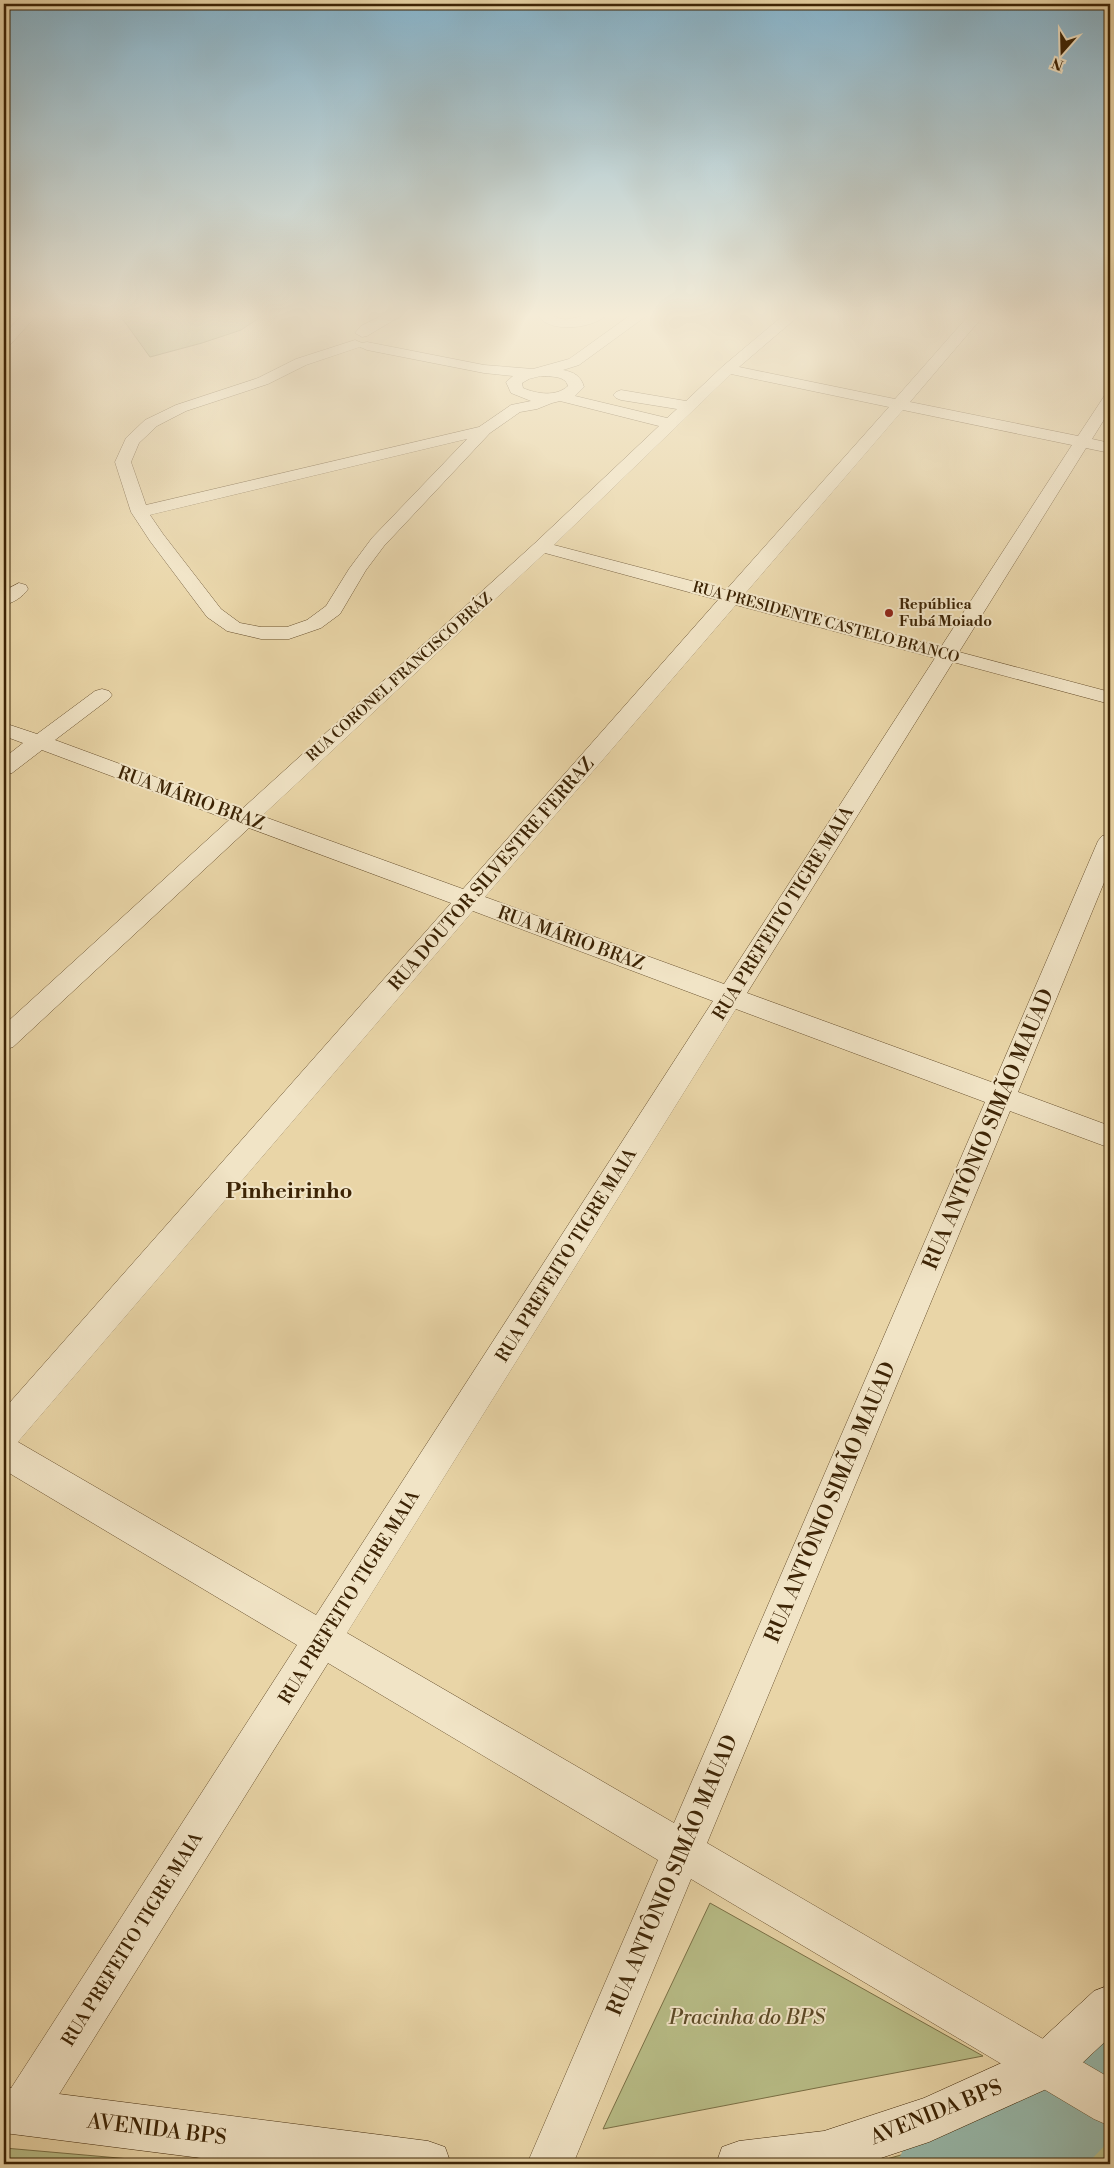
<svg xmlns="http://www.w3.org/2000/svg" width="1114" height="2168" font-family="'Libre Bodoni',serif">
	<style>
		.green { fill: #b8bd87; stroke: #7a7046 }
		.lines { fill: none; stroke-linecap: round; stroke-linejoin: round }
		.river { fill: #97b8aa; fill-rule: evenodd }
		.minor-casing { stroke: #68502e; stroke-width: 1 }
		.secondary-casing { stroke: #3d2405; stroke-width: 1 }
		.minor { fill: #f1e4c6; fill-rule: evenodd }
		.secondary { fill: #f1e4c6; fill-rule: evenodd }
		.poi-dot { fill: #8f2418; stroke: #f1e4c6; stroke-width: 2 }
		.labels { text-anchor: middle; stroke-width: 4; stroke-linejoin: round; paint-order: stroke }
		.far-poi-label { font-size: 15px; font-weight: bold; fill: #3d2405; stroke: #f1e4c6; text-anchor: start }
		.far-street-label { font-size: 15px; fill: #3d2405; stroke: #f1e4c6 }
		.street-label { font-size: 18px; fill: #3d2405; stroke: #f1e4c6 }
		.near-street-label { font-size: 21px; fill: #3d2405; stroke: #f1e4c6 }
		.near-park-label { font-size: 21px; font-style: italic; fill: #5c4a26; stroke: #f1e4c6 }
		.district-label { font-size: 22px; font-weight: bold; fill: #3d2405; stroke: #f1e4c6 }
	</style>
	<rect width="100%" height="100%" fill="#e9d5a7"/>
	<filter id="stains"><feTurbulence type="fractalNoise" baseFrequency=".004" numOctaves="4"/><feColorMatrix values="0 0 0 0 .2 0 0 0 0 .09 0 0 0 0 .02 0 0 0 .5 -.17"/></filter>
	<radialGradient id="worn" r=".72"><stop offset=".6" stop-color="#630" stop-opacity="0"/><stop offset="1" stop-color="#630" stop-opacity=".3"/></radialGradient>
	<g class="green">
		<path d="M 119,314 L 265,314 L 241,330 L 202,343 L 150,357 Z"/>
		<path d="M 710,1903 L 983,2056 L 603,2129 Z"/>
		<path d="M 1050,2113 L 1110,2148 L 1110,2164 L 869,2164 Z"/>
		<path d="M 4,2148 L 16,2149 L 187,2164 L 4,2164 Z"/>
	</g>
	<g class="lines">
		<path class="river" d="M 1110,2020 L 1110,2140 L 1087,2164 L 897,2164 L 912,2128 L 948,2113 L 1010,2099 L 1075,2034 Z"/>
		<defs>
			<g id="minor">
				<path d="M 23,314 L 38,314 L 9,346 L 4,347 L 4,335 Z"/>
				<path d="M 385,314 L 404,314 L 367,336 L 362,337 L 355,333 L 361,326 Z"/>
				<path d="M 541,314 L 556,314 L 554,316 C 565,323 575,317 587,315 C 593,313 601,314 608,314 C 595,328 552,334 539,317 Z"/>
				<path d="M 632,314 L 649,314 L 579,365 L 563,370 C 574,372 581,376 584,387 L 575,396 L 667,418 L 677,409 L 621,400 L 616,398 L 613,395 L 616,392 L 621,390 L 686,401 L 723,366 L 785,314 L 801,314 L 739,367 L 895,399 L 970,314 L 985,314 L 910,402 L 1078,436 L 1105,395 L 1110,393 L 1110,410 L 1092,439 L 1110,443 L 1110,453 L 1086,448 L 959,652 L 1110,692 L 1110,704 L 953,662 L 747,993 L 994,1083 L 1098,841 L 1102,836 L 1110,834 L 1110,868 L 1018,1092 L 1110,1126 L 1110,1148 L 1010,1111 L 707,1843 L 1110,2078 L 1110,2126 L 1094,2119 L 691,1879 L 573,2164 L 527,2164 L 658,1860 L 328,1663 L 38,2128 L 22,2135 L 6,2128 C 2,2119 2,2105 6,2096 L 297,1645 L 4,1470 L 4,1409 L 451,903 L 249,828 L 13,1047 L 4,1050 L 4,1025 L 229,820 L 42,750 L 12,773 L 4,775 L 4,758 L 23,743 L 4,736 L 4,723 L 37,734 L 95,691 L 102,689 L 109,691 L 112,695 L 109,699 L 55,740 L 242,809 L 535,543 L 659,426 L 560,401 L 552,403 L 537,409 L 520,412 L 490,433 L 384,546 L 366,570 L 340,614 L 321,628 L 289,639 L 261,639 L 227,631 L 207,617 L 150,541 L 131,512 L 115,462 L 126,438 L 145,420 L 176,405 L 258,378 L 296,359 L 355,340 L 362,343 L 367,342 L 484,365 L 533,369 L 569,359 ZM 360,347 L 367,350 L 484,373 L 513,376 L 506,382 L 511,393 L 531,401 L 511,405 L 479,427 L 146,505 L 131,462 L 139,443 L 157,426 L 186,411 L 268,384 L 306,365 ZM 731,374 L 889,407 L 726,590 L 554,545 ZM 541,376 C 551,377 565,375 568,386 C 556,397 537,394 523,388 L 522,383 L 529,379 ZM 903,410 L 1072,445 L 941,647 L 744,595 ZM 467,439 L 372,538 L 349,569 L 326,606 L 307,620 L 287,627 L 261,627 L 240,623 L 221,609 L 163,534 L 150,515 ZM 545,553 L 718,600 L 463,889 L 262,816 ZM 736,605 L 935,658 L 724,984 L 485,897 ZM 473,911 L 713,1001 L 316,1615 L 18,1442 ZM 736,1009 L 985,1102 L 674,1823 L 347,1633 Z"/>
				<path d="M 19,583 L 26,585 L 28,589 C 23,597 13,603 4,605 L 4,591 Z"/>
			</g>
			<g id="secondary">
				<path d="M 1110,1985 L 1110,2037 L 1062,2082 L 929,2142 L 863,2164 L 716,2164 L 722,2147 L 739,2141 L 824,2131 L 924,2098 L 1030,2050 L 1094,1991 Z"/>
				<path d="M 4,2087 L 428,2141 L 445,2147 L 451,2164 L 248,2164 L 4,2133 Z"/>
			</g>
		</defs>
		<use href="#minor" class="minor-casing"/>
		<use href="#secondary" class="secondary-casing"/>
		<use href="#minor" class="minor"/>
		<use href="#secondary" class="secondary"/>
	</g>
	<linearGradient id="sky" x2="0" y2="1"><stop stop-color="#87b6cf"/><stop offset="0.51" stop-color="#f5ecd7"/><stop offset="1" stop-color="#f5ecd7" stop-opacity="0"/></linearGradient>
	<rect width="1114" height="618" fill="url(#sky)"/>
	<circle class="poi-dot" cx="889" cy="613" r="5"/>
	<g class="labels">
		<g class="far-poi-label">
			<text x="899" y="609">República<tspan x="899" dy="17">Fubá Moiado</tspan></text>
		</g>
		<g class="far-street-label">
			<text transform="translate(826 622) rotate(15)" y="5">RUA PRESIDENTE CASTELO BRANCO</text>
			<text transform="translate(399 677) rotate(-42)" y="5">RUA CORONEL FRANCISCO BRÁZ</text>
		</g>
		<g class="street-label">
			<text transform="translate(191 798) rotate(20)" y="6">RUA MÁRIO BRAZ</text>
			<text transform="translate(491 874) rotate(-49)" y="6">RUA DOUTOR SILVESTRE FERRAZ</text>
			<text transform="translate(783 913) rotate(-58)" y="6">RUA PREFEITO TIGRE MAIA</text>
			<text transform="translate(571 938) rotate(20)" y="6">RUA MÁRIO BRAZ</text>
			<text transform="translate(566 1255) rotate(-58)" y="6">RUA PREFEITO TIGRE MAIA</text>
			<text transform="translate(349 1597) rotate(-58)" y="6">RUA PREFEITO TIGRE MAIA</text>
			<text transform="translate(132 1939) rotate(-58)" y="6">RUA PREFEITO TIGRE MAIA</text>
		</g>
		<g class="near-street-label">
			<text transform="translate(988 1129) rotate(-67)" y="7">RUA ANTÔNIO SIMÃO MAUAD</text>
			<text transform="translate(830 1502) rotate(-67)" y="7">RUA ANTÔNIO SIMÃO MAUAD</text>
			<text transform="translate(672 1875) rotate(-67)" y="7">RUA ANTÔNIO SIMÃO MAUAD</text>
			<text transform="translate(936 2112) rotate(-22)" y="7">AVENIDA BPS</text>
			<text transform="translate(157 2129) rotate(7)" y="7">AVENIDA BPS</text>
		</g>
		<g class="near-park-label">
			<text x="747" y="2024">Pracinha do BPS</text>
		</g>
		<g class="district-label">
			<text x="289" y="1198">Pinheirinho</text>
		</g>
	</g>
	<rect width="1114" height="2168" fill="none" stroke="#e9d5a7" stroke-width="20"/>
	<rect x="5" y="5" width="1104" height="2158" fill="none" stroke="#3d2405" stroke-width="2.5"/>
	<rect x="10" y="10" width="1094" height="2148" fill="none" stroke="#3d2405"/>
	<g transform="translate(1062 52) rotate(200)" stroke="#f1e4c6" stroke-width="4" paint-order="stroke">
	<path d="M0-4L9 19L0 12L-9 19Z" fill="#3d2405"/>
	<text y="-8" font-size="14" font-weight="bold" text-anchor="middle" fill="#3d2405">N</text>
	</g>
	<rect width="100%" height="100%" filter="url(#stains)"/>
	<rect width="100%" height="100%" fill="url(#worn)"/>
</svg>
